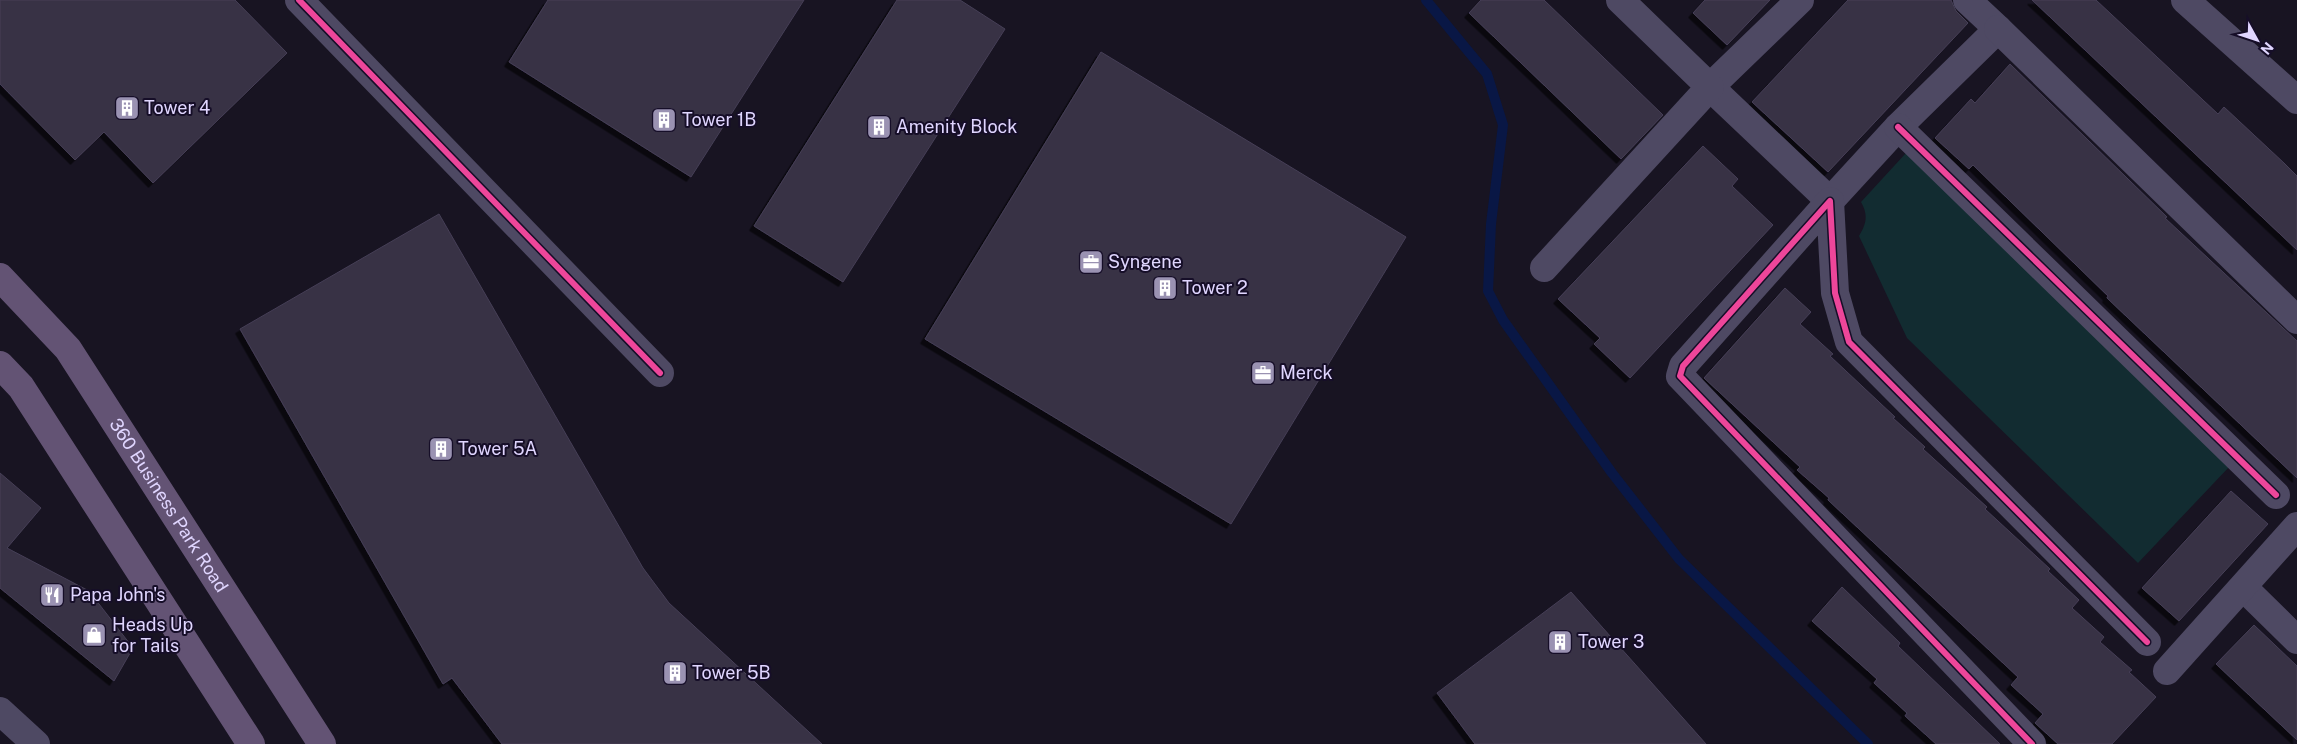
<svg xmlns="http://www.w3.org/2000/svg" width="2297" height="744" font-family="'Public Sans',sans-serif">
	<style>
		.green { fill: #122c31 }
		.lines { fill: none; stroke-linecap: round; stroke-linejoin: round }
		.stream { stroke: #091745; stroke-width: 10 }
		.building { fill: #383244; stroke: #463f57; filter: url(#shadow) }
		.minor { stroke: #4e4963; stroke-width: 28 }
		.major { stroke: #635374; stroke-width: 28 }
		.cycleway-casing { stroke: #160e28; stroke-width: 9 }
		.cycleway { stroke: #ed469a; stroke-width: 6 }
		.labels { text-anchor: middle; stroke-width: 4; stroke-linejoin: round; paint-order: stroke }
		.poi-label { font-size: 18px; fill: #e0d6ff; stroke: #160e28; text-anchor: start }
		.street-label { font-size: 18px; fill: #e0d6ff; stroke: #160e28 }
	</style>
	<defs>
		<filter id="shadow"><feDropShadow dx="-4.5" dy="4.5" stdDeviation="0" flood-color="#0009"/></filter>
	</defs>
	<rect width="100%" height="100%" fill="#181422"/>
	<path class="green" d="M 1906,153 L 2230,466 L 2138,563 L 1907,338 L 1859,236 C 1867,223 1868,214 1861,202 Z"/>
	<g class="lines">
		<path class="stream" d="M 1426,0 L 1487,74 L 1503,125 L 1491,224 L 1488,291 L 1503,320 L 1612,473 L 1679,559 L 1868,744"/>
	</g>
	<g class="building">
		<path d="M 0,0 L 235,0 L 287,53 L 153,183 L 104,132 L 75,160 L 0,84 Z"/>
		<path d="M 548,0 L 804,0 L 691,177 L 509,62 Z"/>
		<path d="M 897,0 L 960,0 L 1005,29 L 843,282 L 754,226 Z"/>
		<path d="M 1481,0 L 1544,0 L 1663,115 L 1621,159 L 1469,13 Z"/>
		<path d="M 1705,0 L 1770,0 L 1727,45 L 1693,13 Z"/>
		<path d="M 1848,0 L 1951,0 L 1956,11 L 1968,23 L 1828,172 L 1752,102 Z"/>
		<path d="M 2032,0 L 2096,0 L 2218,114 L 2224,107 L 2284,163 L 2297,176 L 2297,250 Z"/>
		<path d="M 1101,52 L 1406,237 L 1231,524 L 925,339 Z"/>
		<path d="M 2010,64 L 2167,217 L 2165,218 L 2297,341 L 2297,478 L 2107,298 L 2108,296 L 1973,165 L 1969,169 L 1935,138 L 1971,99 L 1975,103 Z"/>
		<path d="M 1703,146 L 1738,179 L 1732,186 L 1773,225 L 1630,378 L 1594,344 L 1600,338 L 1558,299 Z"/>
		<path d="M 439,214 L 643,568 L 669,603 L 822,744 L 502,744 L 452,678 L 443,684 L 240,329 Z"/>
		<path d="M 1785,288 L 1811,312 L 1800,324 L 1833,354 L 1830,356 L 1895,417 L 1893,418 L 1925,447 L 1923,449 L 1987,507 L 1985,509 L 2050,569 L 2048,571 L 2079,600 L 2072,608 L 2104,637 L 2100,642 L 2132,670 L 2129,672 L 2156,697 L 2112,744 L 2058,744 L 2035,723 L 2043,714 L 2011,685 L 2018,677 L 1828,500 L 1829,498 L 1797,470 L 1800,467 L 1704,378 Z"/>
		<path d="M 0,473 L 41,508 L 7,548 L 89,591 L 133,648 L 114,681 L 0,588 Z"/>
		<path d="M 2231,491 L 2268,524 L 2179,621 L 2142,588 Z"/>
		<path d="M 1842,587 L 1900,643 L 1898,646 L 2000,744 L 1936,744 L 1905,716 L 1907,713 L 1874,683 L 1877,679 L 1812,621 Z"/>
		<path d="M 1571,592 L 1706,744 L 1475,744 L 1437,693 Z"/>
		<path d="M 2254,625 L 2297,666 L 2297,740 L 2216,664 Z"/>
	</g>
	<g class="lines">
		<g class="minor">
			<path d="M 299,0 L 660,373"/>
			<path d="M 1800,0 L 1710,87 L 1830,201 L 1898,127 L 1998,29 L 1967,0"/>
			<path d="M 2185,0 L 2297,100"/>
			<path d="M 1998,29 L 2297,320"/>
			<path d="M 1898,127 L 2276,495"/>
			<path d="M 1544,268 L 1710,87 L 1620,0"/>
			<path d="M 2244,588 L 2297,640"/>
			<path d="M 2167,671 L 2297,526"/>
			<path d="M 0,711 L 36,744"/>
			<path d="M 2032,744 L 1680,376 L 1683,366 L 1830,201 L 1835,293 L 1849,342 L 2147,642"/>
		</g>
		<g class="major">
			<path id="s1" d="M 0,277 L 68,349 L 322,744"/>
			<path d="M 0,365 L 21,387 L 251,744"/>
		</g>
		<defs>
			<g id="cycleway">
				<path d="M 299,0 L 660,373"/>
				<path d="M 1898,127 L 2276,495"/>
				<path d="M 2032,744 L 1680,376 L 1683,366 L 1830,201 L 1835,293 L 1849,342 L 2147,642"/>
			</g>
		</defs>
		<use href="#cycleway" class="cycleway-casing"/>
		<use href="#cycleway" class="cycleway"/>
	</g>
	<defs>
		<symbol id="building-square" viewBox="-11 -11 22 22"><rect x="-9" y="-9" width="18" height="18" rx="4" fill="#9a92b2" stroke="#160e28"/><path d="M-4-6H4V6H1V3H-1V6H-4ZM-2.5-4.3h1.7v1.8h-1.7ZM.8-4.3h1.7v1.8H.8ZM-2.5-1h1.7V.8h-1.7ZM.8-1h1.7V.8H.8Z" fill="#fff"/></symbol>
		<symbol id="office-square" viewBox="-11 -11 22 22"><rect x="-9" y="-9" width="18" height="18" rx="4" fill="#9a92b2" stroke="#160e28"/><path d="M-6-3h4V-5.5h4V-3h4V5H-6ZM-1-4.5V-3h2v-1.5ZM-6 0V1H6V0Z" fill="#fff"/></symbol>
		<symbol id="restaurant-square" viewBox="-11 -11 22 22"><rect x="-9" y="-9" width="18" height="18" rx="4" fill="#9a92b2" stroke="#160e28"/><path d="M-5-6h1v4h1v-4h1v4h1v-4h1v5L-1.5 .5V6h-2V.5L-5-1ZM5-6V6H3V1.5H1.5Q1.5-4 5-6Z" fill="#fff"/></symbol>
		<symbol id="shop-square" viewBox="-11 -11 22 22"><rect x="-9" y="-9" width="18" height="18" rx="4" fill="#9a92b2" stroke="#160e28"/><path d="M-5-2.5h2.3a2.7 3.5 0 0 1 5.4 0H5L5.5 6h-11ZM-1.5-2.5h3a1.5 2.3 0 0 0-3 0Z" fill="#fff"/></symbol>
	</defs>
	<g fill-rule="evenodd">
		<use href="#building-square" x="113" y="94" width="28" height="28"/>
		<use href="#building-square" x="650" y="106" width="28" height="28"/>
		<use href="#building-square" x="865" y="113" width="28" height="28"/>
		<use href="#office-square" x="1077" y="248" width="28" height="28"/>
		<use href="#building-square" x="1151" y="274" width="28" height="28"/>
		<use href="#office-square" x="1249" y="359" width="28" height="28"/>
		<use href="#building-square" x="427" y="435" width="28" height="28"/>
		<use href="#restaurant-square" x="38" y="581" width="28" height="28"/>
		<use href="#shop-square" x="80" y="621" width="28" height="28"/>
		<use href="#building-square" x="1546" y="628" width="28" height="28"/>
		<use href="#building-square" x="661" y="659" width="28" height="28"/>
	</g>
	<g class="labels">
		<g class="poi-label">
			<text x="144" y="114">Tower 4</text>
			<text x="682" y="126">Tower 1B</text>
			<text x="896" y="133">Amenity Block</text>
			<text x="1108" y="268">Syngene</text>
			<text x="1182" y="294">Tower 2</text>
			<text x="1280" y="379">Merck</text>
			<text x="458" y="455">Tower 5A</text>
			<text x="70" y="601">Papa John's</text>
			<text x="112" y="631">Heads Up<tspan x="112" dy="21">for Tails</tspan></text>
			<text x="1578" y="648">Tower 3</text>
			<text x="692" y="679">Tower 5B</text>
		</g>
		<g class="street-label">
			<text dy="6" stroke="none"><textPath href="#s1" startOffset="285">360 Business Park Road</textPath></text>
		</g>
	</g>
	<g transform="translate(2257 40) rotate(130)" stroke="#160e28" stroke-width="4" paint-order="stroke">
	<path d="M0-4L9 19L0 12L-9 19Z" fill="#e0d6ff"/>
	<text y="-8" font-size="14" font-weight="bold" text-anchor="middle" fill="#e0d6ff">N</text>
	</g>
</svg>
